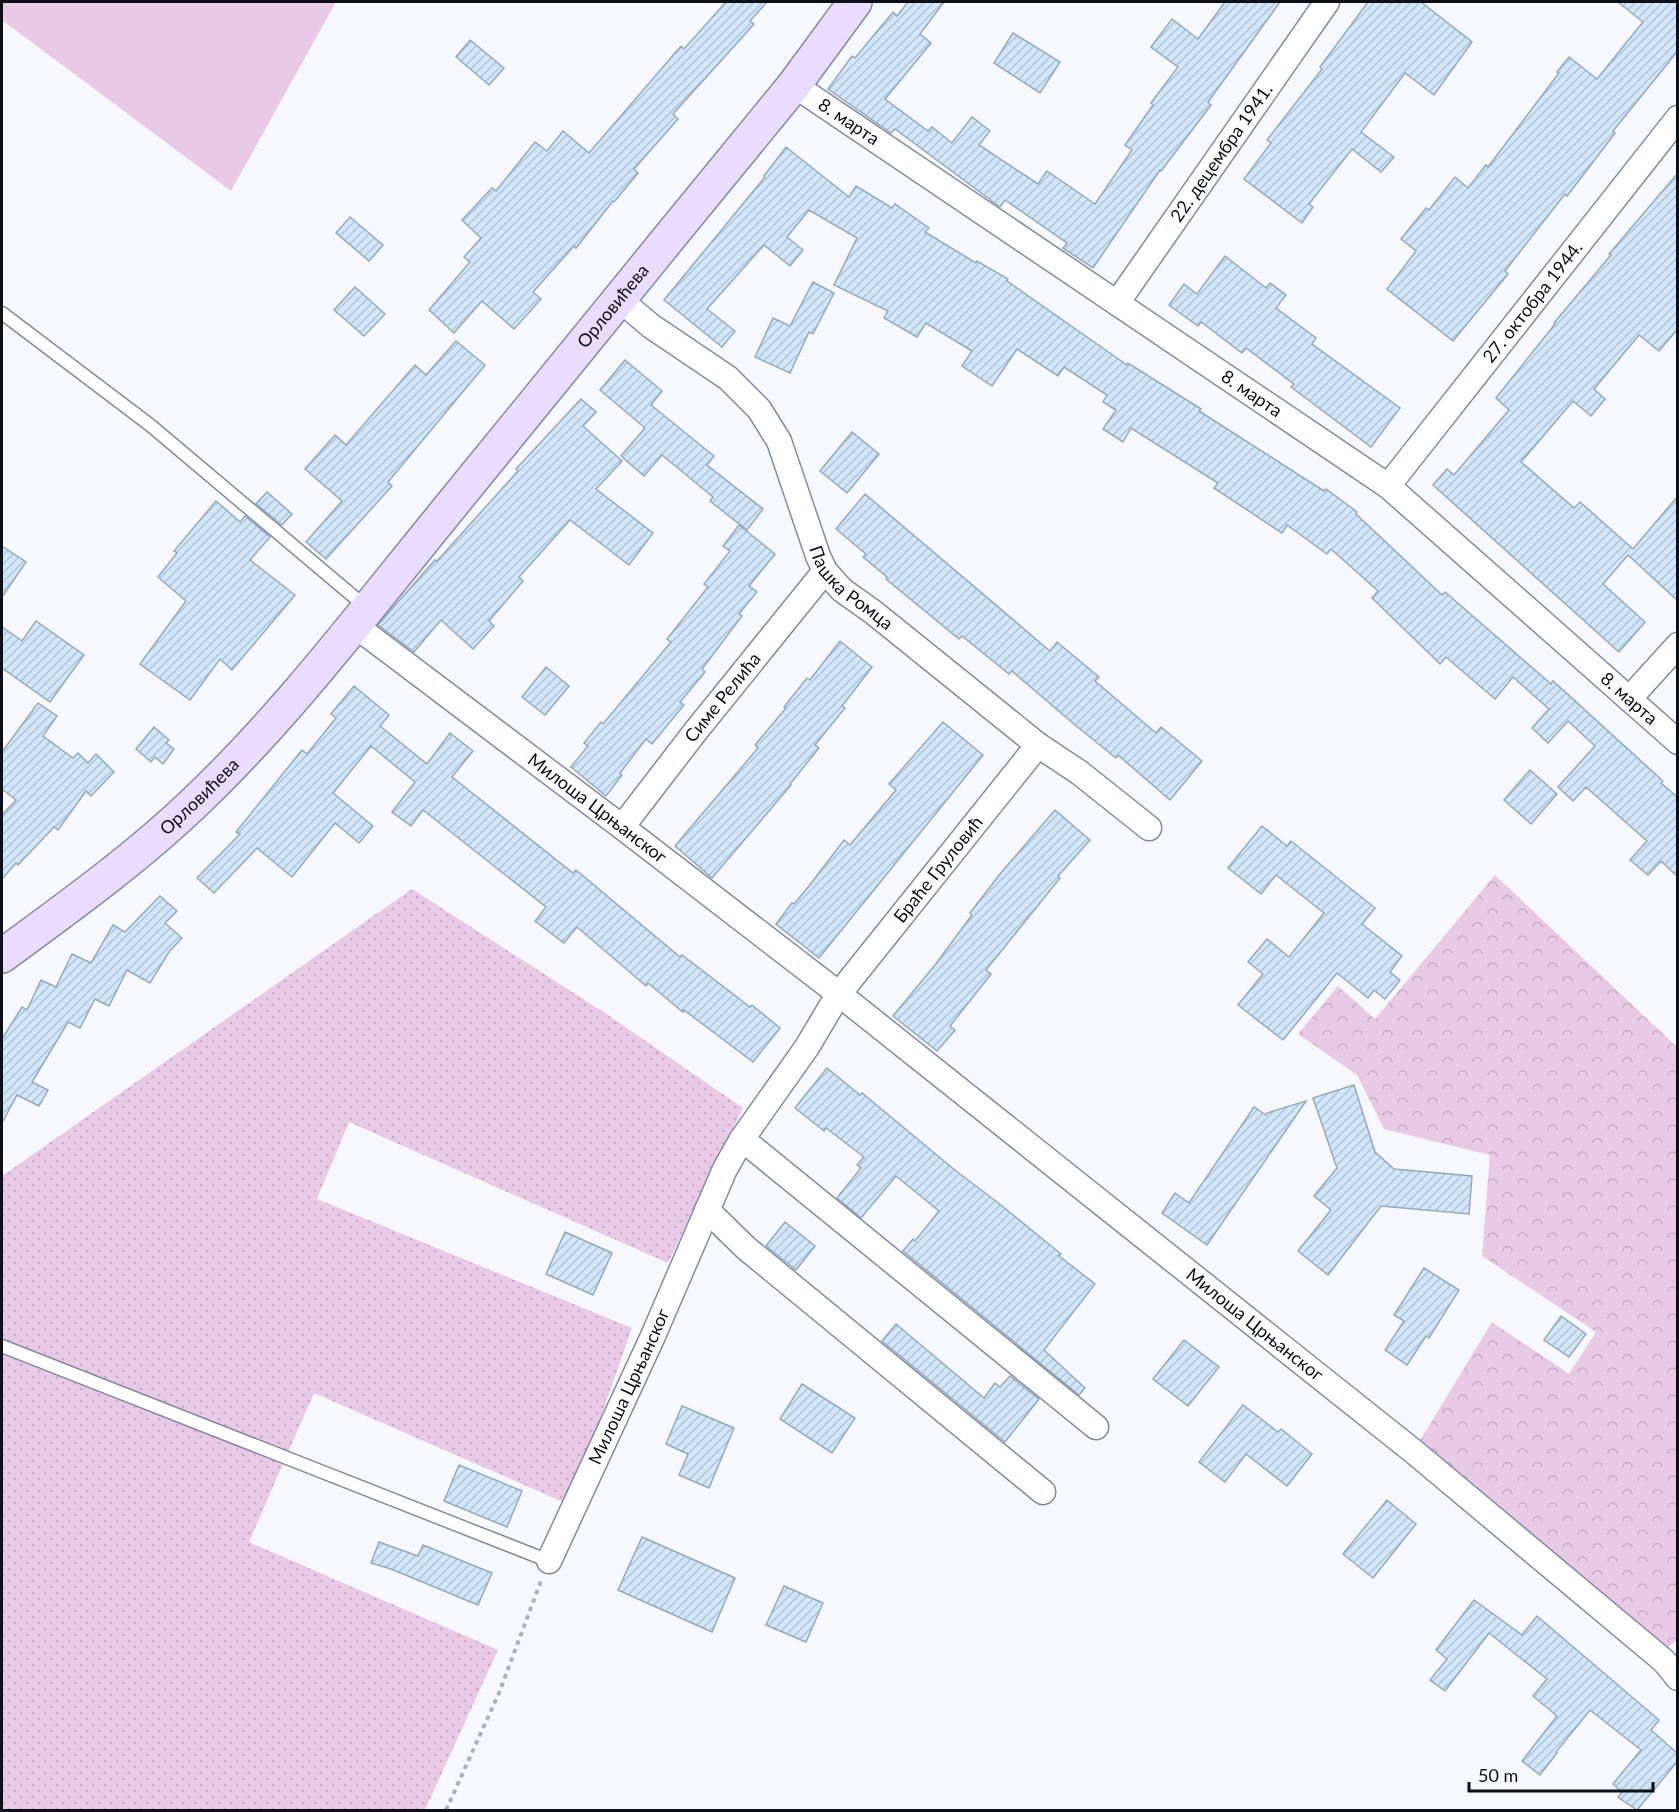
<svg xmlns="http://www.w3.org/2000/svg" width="1679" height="1812" font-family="Lato,sans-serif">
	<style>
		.forest { fill: url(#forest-crowns) }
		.garden { fill: url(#garden-dots) }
		.pitch { fill: #e8c9e6 }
		.building { fill: url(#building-hatch); stroke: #95a9bb; stroke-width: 1.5 }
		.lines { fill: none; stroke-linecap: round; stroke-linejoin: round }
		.lane-casing { stroke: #848aa1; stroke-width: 15 }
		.street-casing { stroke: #848aa1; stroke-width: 27 }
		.secondary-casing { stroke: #848aa1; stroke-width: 36 }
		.path { stroke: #b0b1b7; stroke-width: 4; stroke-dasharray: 4.5 4.5; stroke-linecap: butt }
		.lane { stroke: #fff; stroke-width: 12 }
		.street { stroke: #fff; stroke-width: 24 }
		.secondary { stroke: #eadcff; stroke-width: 33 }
		.labels { text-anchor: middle; stroke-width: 4.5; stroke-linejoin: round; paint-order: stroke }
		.street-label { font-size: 18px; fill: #0e1018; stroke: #f7f8fd }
	</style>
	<defs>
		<pattern id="forest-crowns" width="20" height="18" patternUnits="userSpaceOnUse" patternTransform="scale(1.5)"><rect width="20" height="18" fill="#e8c9e6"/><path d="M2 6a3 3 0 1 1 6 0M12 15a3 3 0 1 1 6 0" fill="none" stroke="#c6acc5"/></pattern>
		<pattern id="garden-dots" width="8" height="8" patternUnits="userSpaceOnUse" patternTransform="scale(1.5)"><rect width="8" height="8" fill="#e8c9e6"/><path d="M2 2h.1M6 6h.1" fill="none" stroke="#c6acc5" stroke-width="1.8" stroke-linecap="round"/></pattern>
		<pattern id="building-hatch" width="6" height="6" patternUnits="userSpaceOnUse" patternTransform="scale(1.5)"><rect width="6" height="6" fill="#d1e6f9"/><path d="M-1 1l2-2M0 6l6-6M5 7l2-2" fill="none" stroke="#b2c4d5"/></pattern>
	</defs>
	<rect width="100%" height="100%" fill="#f7f8fd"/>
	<path class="forest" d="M 1495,875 L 1677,1047 L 1678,1639 L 1667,1649 L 1418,1444 L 1492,1322 L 1569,1374 L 1596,1332 L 1482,1256 L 1490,1155 L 1384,1129 L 1357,1075 L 1298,1034 L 1338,986 L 1375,1019 Z"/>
	<path class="garden" d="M 412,889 L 605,1013 L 743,1108 L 668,1263 L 349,1122 L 317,1199 L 632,1328 L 570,1505 L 314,1393 L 249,1542 L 498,1650 L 425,1810 L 2,1810 L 2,1176 Z"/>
	<path class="pitch" d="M 2,2 L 336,2 L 231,191 L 2,20 Z"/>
	<g class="building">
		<path d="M 726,2 L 767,2 L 750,21 L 754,24 L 673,114 L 678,119 L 634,169 L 638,173 L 614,202 L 613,201 L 576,248 L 574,246 L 533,292 L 541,299 L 514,329 L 482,301 L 454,333 L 429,310 L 470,262 L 464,257 L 481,238 L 462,220 L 492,188 L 496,191 L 535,142 L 547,151 L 563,131 L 589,153 L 681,46 L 684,49 Z"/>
		<path d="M 908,2 L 944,2 L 920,34 L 931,43 L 885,99 L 928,131 L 932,127 L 952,143 L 972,117 L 990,131 L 979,145 L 1038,184 L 1047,171 L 1095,204 L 1132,150 L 1125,145 L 1153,105 L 1151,103 L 1178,67 L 1151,47 L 1172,19 L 1198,39 L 1225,2 L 1280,2 L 1208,102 L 1211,105 L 1161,171 L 1160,170 L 1093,268 L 1063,248 L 1067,243 L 1005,200 L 1000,207 L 895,129 L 891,133 L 828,89 L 852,56 L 855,58 L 893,12 L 897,16 Z"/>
		<path d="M 1368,2 L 1421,2 L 1472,42 L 1434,95 L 1405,73 L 1361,132 L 1394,157 L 1381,172 L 1352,149 L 1309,204 L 1313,207 L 1302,223 L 1244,179 L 1271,143 L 1267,140 L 1322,69 L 1320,67 Z"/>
		<path d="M 1618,2 L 1677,2 L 1677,52 L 1613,131 L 1615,133 L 1587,170 L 1567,196 L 1565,194 L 1505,271 L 1508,274 L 1453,341 L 1387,289 L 1416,251 L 1401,239 L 1426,208 L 1429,210 L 1455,177 L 1468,188 L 1486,165 L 1488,167 L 1559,73 L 1557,72 L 1569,57 L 1597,79 L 1643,22 Z"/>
		<path d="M 1013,33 L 1060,62 L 1040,93 L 994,63 Z"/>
		<path d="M 470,40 L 504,68 L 489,85 L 456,57 Z"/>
		<path d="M 786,147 L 849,197 L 856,186 L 892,208 L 895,204 L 929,228 L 925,232 L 976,263 L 977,261 L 1008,279 L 1007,281 L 1127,365 L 1128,363 L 1201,409 L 1199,411 L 1324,491 L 1326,489 L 1357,512 L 1356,514 L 1442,595 L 1445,592 L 1551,684 L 1553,681 L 1663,781 L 1661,783 L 1677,797 L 1677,876 L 1661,861 L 1648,875 L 1630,860 L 1647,841 L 1586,787 L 1573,801 L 1558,787 L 1595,746 L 1568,721 L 1548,743 L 1532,728 L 1549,709 L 1513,677 L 1495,699 L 1446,657 L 1440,664 L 1372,598 L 1378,591 L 1331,549 L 1327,554 L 1287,525 L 1282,533 L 1214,488 L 1218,483 L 1131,428 L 1123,442 L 1103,429 L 1116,410 L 1103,402 L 1107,395 L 1064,367 L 1058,376 L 1017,349 L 992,386 L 962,366 L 972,351 L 926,323 L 917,337 L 884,318 L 888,311 L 834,285 L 857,238 L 809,210 L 787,237 L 803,250 L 790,266 L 764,245 L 707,309 L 735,331 L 722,347 L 664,300 L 765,177 L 764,176 Z"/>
		<path d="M 1677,174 L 1677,330 L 1659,351 L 1639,335 L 1594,389 L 1605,399 L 1591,416 L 1573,401 L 1521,462 L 1574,508 L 1580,502 L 1633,549 L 1677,497 L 1677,600 L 1628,555 L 1603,584 L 1645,622 L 1619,652 L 1433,485 L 1447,469 L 1454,475 L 1509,410 L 1496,398 L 1555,324 L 1554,323 L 1611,255 L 1609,254 Z"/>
		<path d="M 350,217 L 383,245 L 369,261 L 336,233 Z"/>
		<path d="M 1225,256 L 1266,288 L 1270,283 L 1286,295 L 1276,308 L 1316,338 L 1312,344 L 1400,408 L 1371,447 L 1291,387 L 1294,384 L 1246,348 L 1242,353 L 1201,322 L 1198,326 L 1169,305 L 1184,284 L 1197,294 Z"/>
		<path d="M 813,282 L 834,293 L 813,334 L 809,332 L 790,373 L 755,357 L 773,318 L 790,326 Z"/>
		<path d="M 355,287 L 385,314 L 364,336 L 334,310 Z"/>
		<path d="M 456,341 L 485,365 L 388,482 L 392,486 L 326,559 L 306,542 L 342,501 L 305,469 L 335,435 L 346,445 L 415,365 L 426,375 Z"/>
		<path d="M 625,360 L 662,391 L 651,405 L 714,456 L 707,465 L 763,509 L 747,530 L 710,501 L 713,497 L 662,455 L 644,476 L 621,456 L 645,428 L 600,390 Z"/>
		<path d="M 581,399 L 596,412 L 583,426 L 622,461 L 596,489 L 653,533 L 629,565 L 570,520 L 519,577 L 523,581 L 489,621 L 494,626 L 473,649 L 441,620 L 414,652 L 378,625 L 398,602 L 435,560 L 437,561 L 518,471 L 516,469 Z"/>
		<path d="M 852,432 L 879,454 L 847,493 L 820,471 Z"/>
		<path d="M 267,492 L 292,514 L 282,525 L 256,504 Z"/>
		<path d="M 865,494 L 1050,651 L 1057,642 L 1099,677 L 1095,681 L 1156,733 L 1161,727 L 1202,761 L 1170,800 L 1118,755 L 1116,758 L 1075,725 L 1012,671 L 1009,674 L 962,636 L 959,639 L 886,579 L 887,577 L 863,557 L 866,554 L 836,529 Z"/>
		<path d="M 216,501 L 240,522 L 245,516 L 270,537 L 250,560 L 295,595 L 232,670 L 220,659 L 190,700 L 140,664 L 186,601 L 158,577 L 177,553 L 174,551 Z"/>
		<path d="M 739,525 L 775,554 L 749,586 L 757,592 L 739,614 L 742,616 L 702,669 L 705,672 L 680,702 L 684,705 L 652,744 L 646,739 L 620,773 L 622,775 L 606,796 L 571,767 L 588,746 L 584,743 L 601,722 L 603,724 L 671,642 L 667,639 L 708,587 L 704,584 L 730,551 L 723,546 Z"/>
		<path d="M 2,546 L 26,562 L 2,597 Z"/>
		<path d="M 36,621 L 84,655 L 50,702 L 2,668 L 2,627 L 22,641 Z"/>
		<path d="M 840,641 L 872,667 L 842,706 L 845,708 L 815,745 L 819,748 L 790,784 L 791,785 L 712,878 L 675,846 L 758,748 L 755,745 L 786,708 L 784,707 L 807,678 L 810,680 Z"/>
		<path d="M 546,667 L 569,686 L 545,715 L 522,697 Z"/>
		<path d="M 354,686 L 389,715 L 380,726 L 427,764 L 450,733 L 473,751 L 452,777 L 573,873 L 576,870 L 680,957 L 682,955 L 750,1007 L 752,1005 L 780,1028 L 753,1062 L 684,1010 L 683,1012 L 648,983 L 646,986 L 577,927 L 564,943 L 535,921 L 546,907 L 423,810 L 411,826 L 392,812 L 415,782 L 371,746 L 333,793 L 373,826 L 359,843 L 335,823 L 292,877 L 257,848 L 214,893 L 197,878 L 240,834 L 236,832 L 302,750 L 307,754 L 336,718 L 331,714 Z"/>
		<path d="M 38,703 L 57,716 L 43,736 L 73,758 L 78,753 L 88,763 L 96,754 L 114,772 L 91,796 L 86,791 L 58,830 L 54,827 L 18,865 L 16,863 L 2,879 L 2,815 L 16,800 L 2,789 L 2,752 Z"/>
		<path d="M 943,722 L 983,755 L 819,958 L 776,924 L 792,903 L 794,904 L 809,886 L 844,840 L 850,845 L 896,790 L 889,784 Z"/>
		<path d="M 154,727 L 169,740 L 166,743 L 174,749 L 163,764 L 155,757 L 151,762 L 136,749 Z"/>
		<path d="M 1530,770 L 1557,794 L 1531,824 L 1504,800 Z"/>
		<path d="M 1055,810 L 1090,840 L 1058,876 L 1060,878 L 986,970 L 991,974 L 950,1026 L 955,1030 L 937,1051 L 893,1016 L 935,965 L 972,915 L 970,913 L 1000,874 Z"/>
		<path d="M 1262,826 L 1287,846 L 1291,841 L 1375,908 L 1362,924 L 1402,956 L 1390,972 L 1400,980 L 1385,999 L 1374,990 L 1368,998 L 1337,973 L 1283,1040 L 1238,1005 L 1263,974 L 1248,962 L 1267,939 L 1289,957 L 1324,913 L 1276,875 L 1261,894 L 1228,868 Z"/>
		<path d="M 160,896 L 177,911 L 165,923 L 182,938 L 169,952 L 150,983 L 127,970 L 109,1006 L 95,999 L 80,1028 L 68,1022 L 32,1082 L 48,1090 L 39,1106 L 17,1095 L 2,1123 L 2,1039 L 22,1007 L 27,1010 L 41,980 L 56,987 L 72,954 L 91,963 L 113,925 L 125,932 Z"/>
		<path d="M 827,1068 L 860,1095 L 862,1093 L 956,1171 L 997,1202 L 1061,1254 L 1059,1256 L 1095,1284 L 1044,1350 L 1085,1388 L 1079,1395 L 903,1251 L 913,1239 L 915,1241 L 939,1211 L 896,1176 L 861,1218 L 837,1198 L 861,1168 L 857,1165 L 864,1157 L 826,1128 L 824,1131 L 795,1108 Z"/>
		<path d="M 1354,1085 L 1375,1152 L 1394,1169 L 1472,1176 L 1469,1214 L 1381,1206 L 1328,1275 L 1298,1251 L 1331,1210 L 1314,1196 L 1337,1168 L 1313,1098 Z"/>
		<path d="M 1306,1101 L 1207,1245 L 1162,1213 L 1175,1193 L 1189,1203 L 1254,1107 L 1266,1115 L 1267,1113 Z"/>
		<path d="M 785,1222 L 815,1246 L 796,1270 L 766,1246 Z"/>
		<path d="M 565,1232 L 612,1253 L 593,1295 L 546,1274 Z"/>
		<path d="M 1424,1268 L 1459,1290 L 1429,1338 L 1426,1336 L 1407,1365 L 1385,1350 L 1404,1321 L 1394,1315 Z"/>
		<path d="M 1561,1316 L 1586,1334 L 1569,1357 L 1544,1340 Z"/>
		<path d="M 896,1324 L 984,1398 L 995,1383 L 1000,1387 L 1010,1376 L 1039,1399 L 1005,1442 L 882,1341 Z"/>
		<path d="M 1184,1340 L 1219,1367 L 1188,1406 L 1153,1379 Z"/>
		<path d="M 802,1384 L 855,1418 L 832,1453 L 780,1419 Z"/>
		<path d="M 1243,1405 L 1278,1432 L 1281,1429 L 1312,1454 L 1287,1486 L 1246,1454 L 1225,1482 L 1199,1462 Z"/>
		<path d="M 682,1406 L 734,1428 L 709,1488 L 679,1475 L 688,1454 L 666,1444 Z"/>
		<path d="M 459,1465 L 522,1491 L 507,1527 L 444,1501 Z"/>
		<path d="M 1387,1500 L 1416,1524 L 1373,1578 L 1343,1554 Z"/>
		<path d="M 642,1537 L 735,1578 L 712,1632 L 618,1590 Z"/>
		<path d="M 379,1542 L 418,1556 L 423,1545 L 492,1573 L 478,1605 L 391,1569 L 371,1563 Z"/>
		<path d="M 784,1586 L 823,1603 L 806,1642 L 766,1625 Z"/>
		<path d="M 1474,1600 L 1522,1635 L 1537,1616 L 1659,1720 L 1651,1730 L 1677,1753 L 1677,1762 L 1637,1810 L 1618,1797 L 1622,1792 L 1613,1784 L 1641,1750 L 1590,1710 L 1556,1752 L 1557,1753 L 1540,1775 L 1522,1761 L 1557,1716 L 1533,1696 L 1547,1679 L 1489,1633 L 1445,1691 L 1430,1680 L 1447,1659 L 1436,1650 Z"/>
	</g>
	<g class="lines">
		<defs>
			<g id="lane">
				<path d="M 2,313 L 150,425 L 366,607"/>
				<path d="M 2,1346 L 549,1561"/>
			</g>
			<g id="street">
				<path id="s1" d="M 794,85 L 1388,486 L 1678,742"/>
				<path id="s2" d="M 619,299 L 651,326 L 728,378 L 759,409 L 779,441 L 818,556 L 825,571 L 842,590 L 873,612 L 1038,745 L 1080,773 L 1149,828"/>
				<path id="s3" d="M 1117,303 L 1327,2"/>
				<path id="s4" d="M 1388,486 L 1678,118"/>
				<path id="s5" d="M 353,624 L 622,827 L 839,994 L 1413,1451 L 1664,1661 L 1678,1678"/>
				<path d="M 1629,699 L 1678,645"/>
				<path id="s6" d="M 622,827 L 695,732 L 825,571"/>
				<path d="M 742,1139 L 1096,1427"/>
				<path d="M 707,1210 L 746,1248 L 1043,1492"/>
				<path id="s7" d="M 549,1561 L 653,1336 L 725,1169 L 742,1139 L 807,1047 L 832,1005 L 850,980 L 1038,745"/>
			</g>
			<g id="secondary">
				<path id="s8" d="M 2,956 C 67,908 133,861 192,805 C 284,718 361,616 441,518 C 558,374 676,229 794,85 L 855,2"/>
			</g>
		</defs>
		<use href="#lane" class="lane-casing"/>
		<use href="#street" class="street-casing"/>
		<use href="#secondary" class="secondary-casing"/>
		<path class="path" d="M 446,1810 L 499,1693 L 541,1581"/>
		<use href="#lane" class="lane"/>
		<use href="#street" class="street"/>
		<use href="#secondary" class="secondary"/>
	</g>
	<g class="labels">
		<g class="street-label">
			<text dy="6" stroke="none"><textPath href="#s1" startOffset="66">8. марта</textPath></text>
			<text dy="6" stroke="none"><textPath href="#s3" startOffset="183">22. децембра 1941.</textPath></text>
			<text dy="6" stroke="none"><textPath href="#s4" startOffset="234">27. октобра 1944.</textPath></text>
			<text dy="6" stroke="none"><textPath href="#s8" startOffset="896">Орловићева</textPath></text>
			<text dy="6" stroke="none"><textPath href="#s1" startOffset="552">8. марта</textPath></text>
			<text dy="6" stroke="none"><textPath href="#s2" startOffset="384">Пашка Ромца</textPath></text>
			<text dy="6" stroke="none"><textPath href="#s6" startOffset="164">Симе Релића</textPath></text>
			<text dy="6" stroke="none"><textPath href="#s1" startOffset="1038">8. марта</textPath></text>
			<text dy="6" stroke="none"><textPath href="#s8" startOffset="254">Орловићева</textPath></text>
			<text dy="6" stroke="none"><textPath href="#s5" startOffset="306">Милоша Црњанског</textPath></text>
			<text dy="6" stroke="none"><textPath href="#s7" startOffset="798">Браће Груловић</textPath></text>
			<text dy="6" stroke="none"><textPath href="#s5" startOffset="1142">Милоша Црњанског</textPath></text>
			<text dy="6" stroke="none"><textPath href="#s7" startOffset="192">Милоша Црњанског</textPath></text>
		</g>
	</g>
	<rect width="1679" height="1812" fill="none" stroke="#0e1018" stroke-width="6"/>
	<path d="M1469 1782v9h184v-9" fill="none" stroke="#0e1018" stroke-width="3"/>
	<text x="1478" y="1782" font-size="18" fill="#0e1018" stroke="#f7f8fd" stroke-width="4.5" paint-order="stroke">50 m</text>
</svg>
